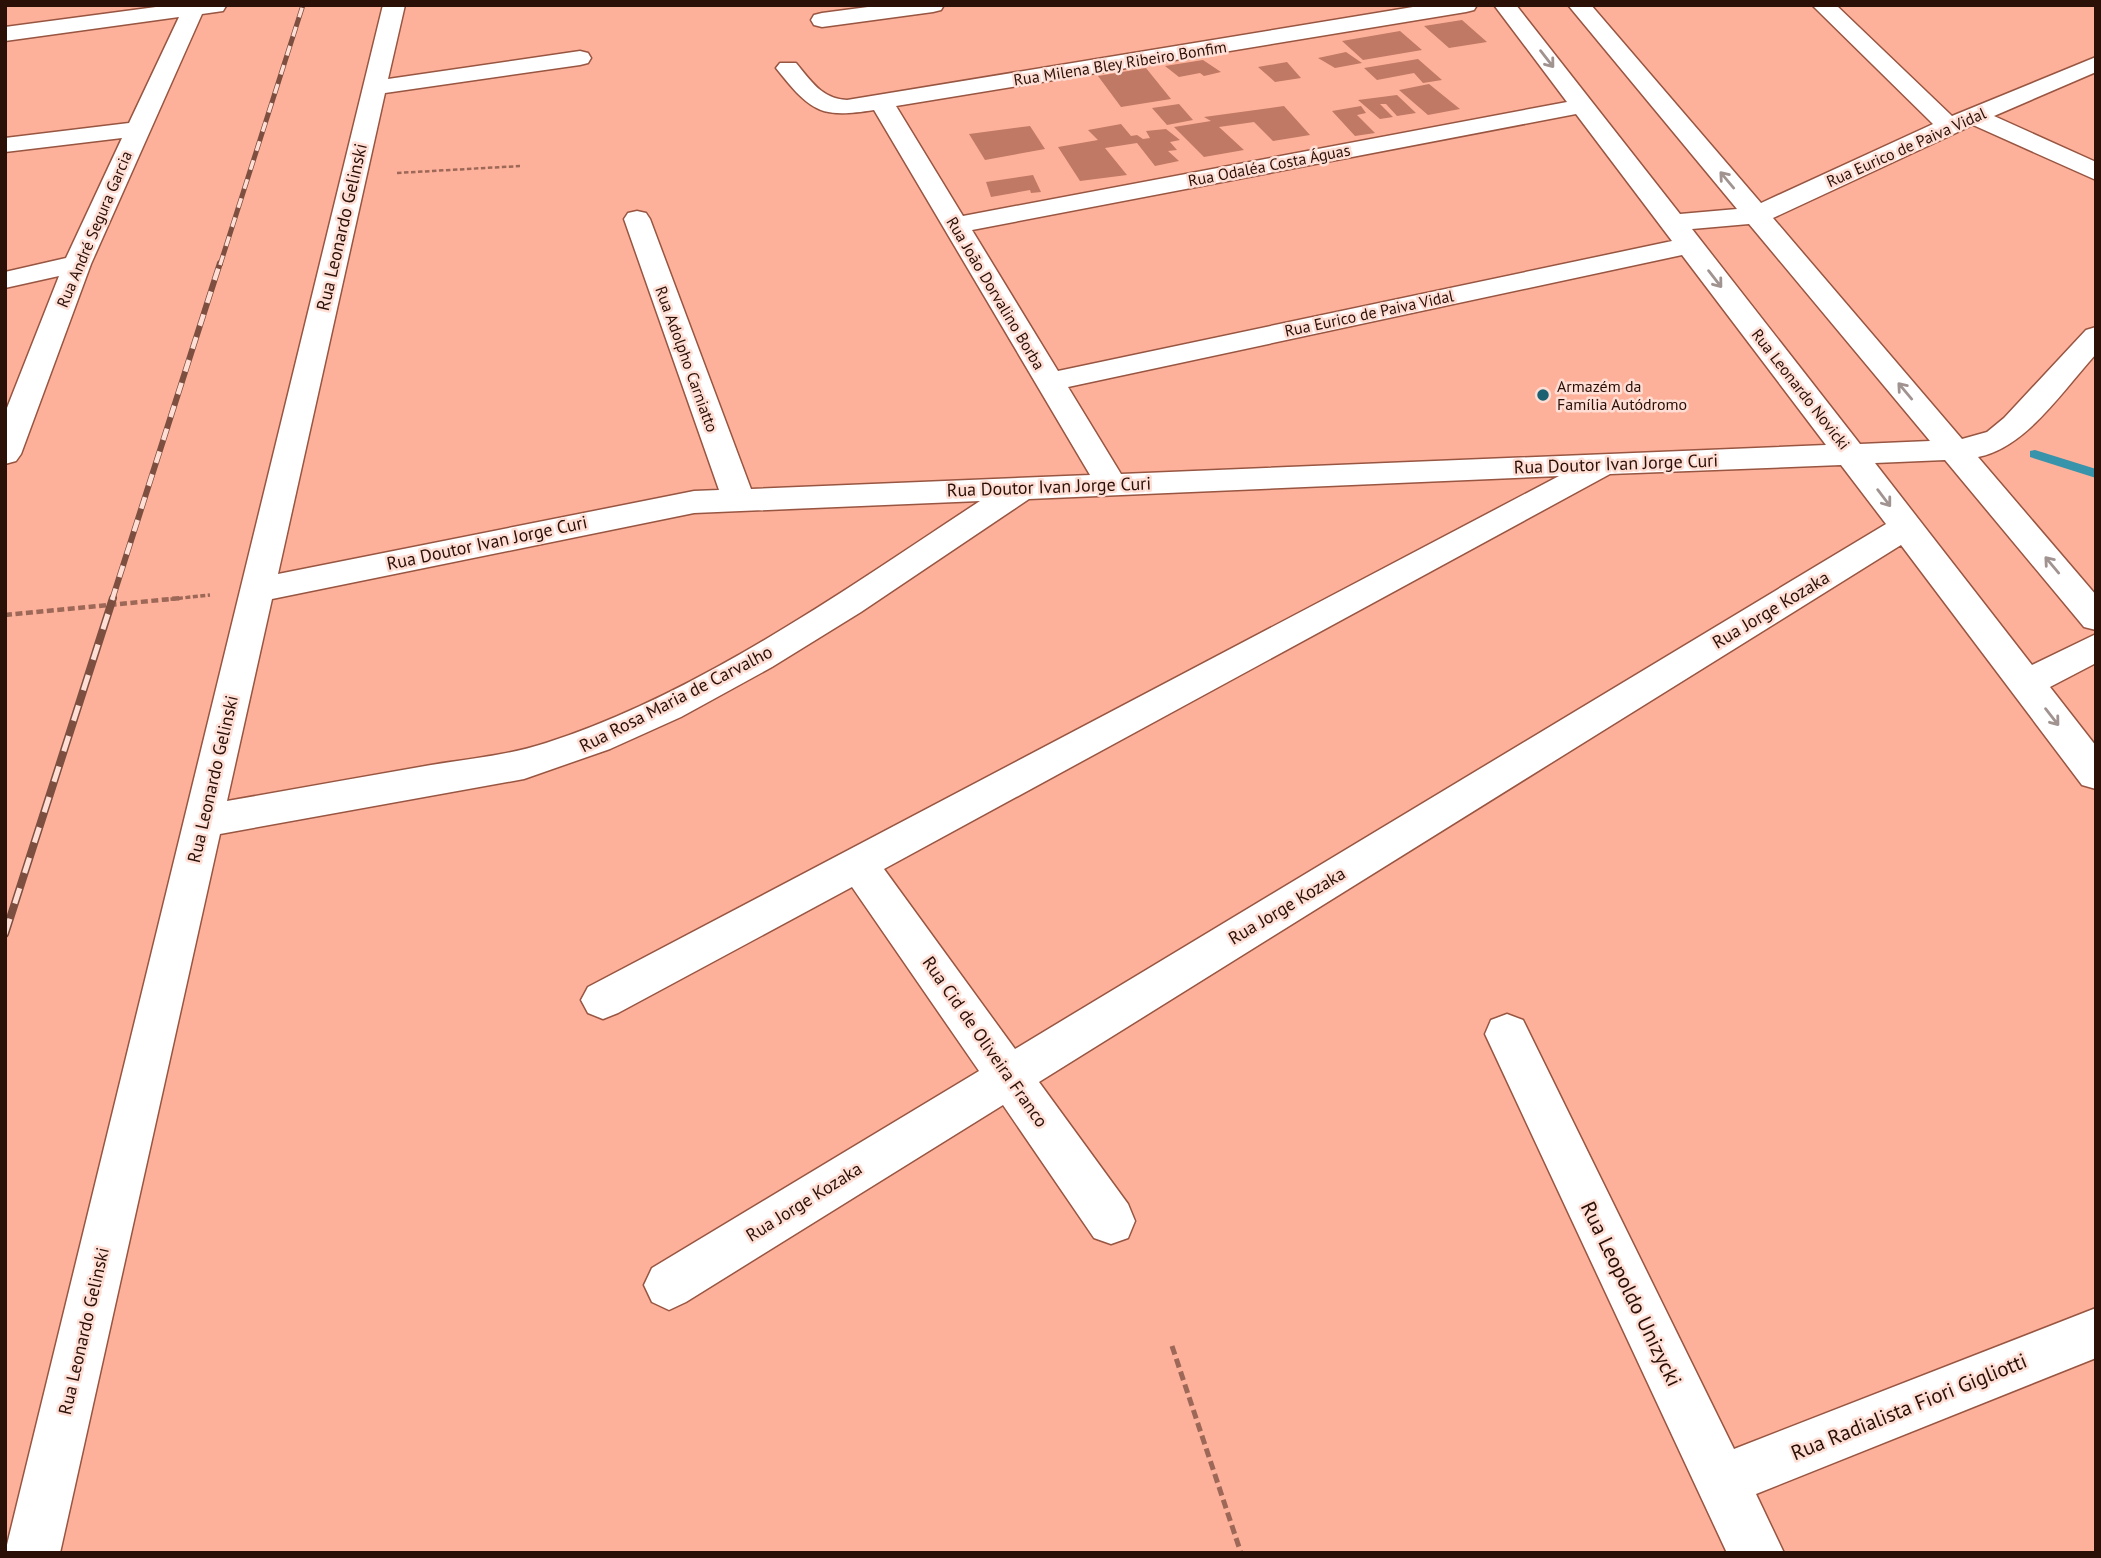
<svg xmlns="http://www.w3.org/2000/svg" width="2101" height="1558" font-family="'PT Sans',sans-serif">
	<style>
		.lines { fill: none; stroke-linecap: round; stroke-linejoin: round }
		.stream { fill: #3894ab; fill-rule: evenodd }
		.building { fill: #c07964 }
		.street-casing { stroke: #985541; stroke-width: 3 }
		.path-far3 { stroke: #9d6857; stroke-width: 2.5; stroke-dasharray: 4.5 2.5; stroke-linecap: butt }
		.path-far2 { stroke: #9d6857; stroke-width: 3.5; stroke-dasharray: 5 2.5; stroke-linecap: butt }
		.path-far1 { stroke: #9d6857; stroke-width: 4.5; stroke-dasharray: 7 3.5; stroke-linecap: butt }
		.path { stroke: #9d6857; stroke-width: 5; stroke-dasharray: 9 4.5; stroke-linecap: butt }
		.street { fill: #fff; fill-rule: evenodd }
		.rail-far2-casing { stroke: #7d4f41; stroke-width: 5 }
		.rail-far1-casing { stroke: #7d4f41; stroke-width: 6 }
		.rail-casing { stroke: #7d4f41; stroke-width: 8 }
		.rail-far2 { stroke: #ffdfd5; stroke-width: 3.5; stroke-dasharray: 10; stroke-linecap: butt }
		.rail-far1 { stroke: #ffdfd5; stroke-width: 4.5; stroke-dasharray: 12; stroke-linecap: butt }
		.rail { stroke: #ffdfd5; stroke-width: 5; stroke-dasharray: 16; stroke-linecap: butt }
		.oneway { stroke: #a09390 }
		.poi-dot { fill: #1b6172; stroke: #ffdfd5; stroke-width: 2.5 }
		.labels { text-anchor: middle; stroke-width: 5; stroke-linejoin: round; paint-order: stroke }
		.far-street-label { font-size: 16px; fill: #2b1008; stroke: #ffdfd5 }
		.far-poi-label { font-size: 16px; fill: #2b1008; stroke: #ffdfd5; text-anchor: start }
		.street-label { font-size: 18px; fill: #2b1008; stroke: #ffdfd5 }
		.near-street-label { font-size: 21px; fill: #2b1008; stroke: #ffdfd5 }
	</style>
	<rect width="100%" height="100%" fill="#fdb19a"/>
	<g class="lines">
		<path class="stream" d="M 2035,450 L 2096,469 L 2096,478 L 2030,457 L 2030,451 Z"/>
	</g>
	<g class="building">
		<path d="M 1462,20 L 1487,42 L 1449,48 L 1424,26 Z"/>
		<path d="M 1400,31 L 1422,50 L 1363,60 L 1342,41 Z"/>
		<path d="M 1346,52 L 1362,63 L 1335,68 L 1318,58 Z"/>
		<path d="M 1418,59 L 1442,80 L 1423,83 L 1414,73 L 1377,80 L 1364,68 Z"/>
		<path d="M 1203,60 L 1221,72 L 1204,76 L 1200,73 L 1179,77 L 1165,66 Z"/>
		<path d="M 1287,62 L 1301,78 L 1275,82 L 1258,67 Z"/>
		<path d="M 1146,68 L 1171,99 L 1121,107 L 1098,76 Z"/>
		<path d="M 1429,84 L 1460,109 L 1428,115 L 1399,90 Z"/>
		<path d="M 1397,95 L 1416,113 L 1397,116 L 1386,104 L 1380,104 L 1393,117 L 1380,119 L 1358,100 Z"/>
		<path d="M 1179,104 L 1193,120 L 1167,125 L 1152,108 Z"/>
		<path d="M 1284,106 L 1310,135 L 1273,141 L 1254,122 L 1219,127 L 1244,150 L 1204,157 L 1174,127 L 1211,121 L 1204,117 Z"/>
		<path d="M 1361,106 L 1366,113 L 1357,115 L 1375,133 L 1355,136 L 1332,111 Z"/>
		<path d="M 1121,124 L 1131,136 L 1137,135 L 1143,139 L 1150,138 L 1146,131 L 1166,129 L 1180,140 L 1170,142 L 1177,150 L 1168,151 L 1179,161 L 1155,166 L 1137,143 L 1105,148 L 1127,175 L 1080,181 L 1058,147 L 1098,140 L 1088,130 Z"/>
		<path d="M 1030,126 L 1045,149 L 985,160 L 969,134 Z"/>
		<path d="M 1033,175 L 1041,192 L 1031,193 L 1030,190 L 991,197 L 986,182 Z"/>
	</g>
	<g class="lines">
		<defs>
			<g id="street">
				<path d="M 171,5 L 226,6 L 223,11 L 202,14 L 91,264 L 21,454 L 16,461 L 5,464 L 5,413 L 59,276 L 5,288 L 5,272 L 66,258 L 122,138 L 5,152 L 5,138 L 129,123 L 179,17 L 5,41 L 5,27 Z"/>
				<path d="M 383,5 L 405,5 L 388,79 L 580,51 L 588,53 L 591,58 L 588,63 L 580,65 L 385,93 L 278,574 L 694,491 L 719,490 L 624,219 L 628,213 L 637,211 L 646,213 L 650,219 L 751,489 L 1090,475 L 874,110 C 823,118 812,113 780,73 L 776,68 L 780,63 L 796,63 C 811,81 822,99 847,100 L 1425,5 L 1477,5 L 1474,10 L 1466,12 L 896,106 L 963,216 L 1567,102 L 1494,5 L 1516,5 L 1680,214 L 1737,209 L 1568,5 L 1591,5 L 1761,203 L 1933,124 L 1812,5 L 1836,5 L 1952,116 L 2096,57 L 2096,72 L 1994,116 L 2096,162 L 2096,180 L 1973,125 L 1773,218 L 1962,439 L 1987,432 L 2004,418 L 2086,330 L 2096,327 L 2096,354 C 2064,389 2026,448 1978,457 L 2096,595 L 2096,630 L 2084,627 L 1945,460 L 1875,463 L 2032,665 L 2096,634 L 2096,663 L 2050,687 L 2096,746 L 2096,789 L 2082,785 L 1901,545 L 1039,1082 L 1128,1204 L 1135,1221 L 1128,1238 L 1111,1244 L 1094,1238 L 1003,1105 L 686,1302 L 669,1310 L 652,1302 L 644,1285 L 652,1268 L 979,1071 L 852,887 L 618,1013 L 603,1019 L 588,1013 L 581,1000 L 588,987 L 1559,476 L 1029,499 L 861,612 L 772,667 L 681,717 L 610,749 L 524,779 L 220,834 L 60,1553 L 5,1553 ZM 1576,114 L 1672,241 L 1058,371 L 972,230 ZM 1749,224 L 1930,441 L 1860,444 L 1692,229 ZM 1682,255 L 1826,445 L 1121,474 L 1068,387 ZM 1841,465 L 1886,524 L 1015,1049 L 884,869 L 1610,474 ZM 980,501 C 846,589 699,694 546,743 C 509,755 469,759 431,765 C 363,777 295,789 227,801 L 272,599 L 694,513 Z"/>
				<path d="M 883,5 L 944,5 L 941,10 L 933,12 L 822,27 L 814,25 L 811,20 L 814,15 L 822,13 Z"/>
				<path d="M 1507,1014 L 1523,1020 L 1734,1449 L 2096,1308 L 2096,1358 L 1756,1494 L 1784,1553 L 1727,1553 L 1485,1034 L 1491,1020 Z"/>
			</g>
		</defs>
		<use href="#street" class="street-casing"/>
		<path class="path-far3" d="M 397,173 L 520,166"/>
		<path class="path-far2" d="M 163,600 L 210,595"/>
		<path class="path-far1" d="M 5,615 L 181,598"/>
		<path class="path" d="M 1172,1346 L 1241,1553"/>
		<use href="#street" class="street"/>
		<defs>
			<path id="rail-far2" d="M 220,265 L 303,5"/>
			<path id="rail-far1" d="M 112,600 L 220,263"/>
			<path id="rail" d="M 5,934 L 113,598"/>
		</defs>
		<use href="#rail-far2" class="rail-far2-casing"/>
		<use href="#rail-far1" class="rail-far1-casing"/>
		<use href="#rail" class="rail-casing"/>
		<use href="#rail-far2" class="rail-far2"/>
		<use href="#rail-far1" class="rail-far1"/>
		<use href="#rail" class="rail"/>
	</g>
	<defs><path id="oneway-shaft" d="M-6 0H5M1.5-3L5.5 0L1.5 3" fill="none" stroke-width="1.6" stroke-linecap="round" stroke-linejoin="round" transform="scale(1.75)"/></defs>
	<g class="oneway">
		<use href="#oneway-shaft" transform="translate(1547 59) rotate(52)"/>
		<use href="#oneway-shaft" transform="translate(1727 180) rotate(-130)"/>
		<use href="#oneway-shaft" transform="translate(1715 279) rotate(52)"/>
		<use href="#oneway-shaft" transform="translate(1905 391) rotate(-130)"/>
		<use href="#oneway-shaft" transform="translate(1884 498) rotate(53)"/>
		<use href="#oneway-shaft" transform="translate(2052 565) rotate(-130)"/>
		<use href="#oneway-shaft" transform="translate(2052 717) rotate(52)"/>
	</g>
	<circle class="poi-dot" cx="1543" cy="395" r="7"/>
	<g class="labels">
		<g class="far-street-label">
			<text transform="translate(1120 63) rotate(-9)" y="6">Rua Milena Bley Ribeiro Bonfim</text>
			<text transform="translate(1906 147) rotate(-24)" y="6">Rua Eurico de Paiva Vidal</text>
			<text transform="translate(1269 165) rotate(-11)" y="6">Rua Odaléa Costa Águas</text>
			<text transform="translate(94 229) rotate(-67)" y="6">Rua André Segura Garcia</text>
			<text transform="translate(996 293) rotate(59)" y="6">Rua João Dorvalino Borba</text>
			<text transform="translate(1369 313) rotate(-12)" y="6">Rua Eurico de Paiva Vidal</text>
			<text transform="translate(687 359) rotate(70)" y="6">Rua Adolpho Carniatto</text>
			<text transform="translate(1801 389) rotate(52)" y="6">Rua Leonardo Novicki</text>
		</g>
		<g class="far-poi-label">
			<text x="1557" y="392">Armazém da<tspan x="1557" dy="18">Família Autódromo</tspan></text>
		</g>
		<g class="street-label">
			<text transform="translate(342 227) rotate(-77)" y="6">Rua Leonardo Gelinski</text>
			<text transform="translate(1616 464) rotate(-2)" y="6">Rua Doutor Ivan Jorge Curi</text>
			<text transform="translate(1049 487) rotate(-2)" y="6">Rua Doutor Ivan Jorge Curi</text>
			<text transform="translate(487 543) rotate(-12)" y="6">Rua Doutor Ivan Jorge Curi</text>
			<text transform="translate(1771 610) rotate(-31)" y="6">Rua Jorge Kozaka</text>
			<text transform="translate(676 699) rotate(-27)" y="6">Rua Rosa Maria de Carvalho</text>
			<text transform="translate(213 779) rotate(-77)" y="6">Rua Leonardo Gelinski</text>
			<text transform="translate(1287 906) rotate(-31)" y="6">Rua Jorge Kozaka</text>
			<text transform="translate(985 1042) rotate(55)" y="6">Rua Cid de Oliveira Franco</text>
			<text transform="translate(804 1202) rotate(-32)" y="6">Rua Jorge Kozaka</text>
			<text transform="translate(84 1331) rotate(-77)" y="6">Rua Leonardo Gelinski</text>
		</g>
		<g class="near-street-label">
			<text transform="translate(1631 1294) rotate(64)" y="7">Rua Leopoldo Unizycki</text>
			<text transform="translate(1909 1407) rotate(-22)" y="7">Rua Radialista Fiori Gigliotti</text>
		</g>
	</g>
	<rect width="2101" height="1558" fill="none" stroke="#2b1008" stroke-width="14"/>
</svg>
